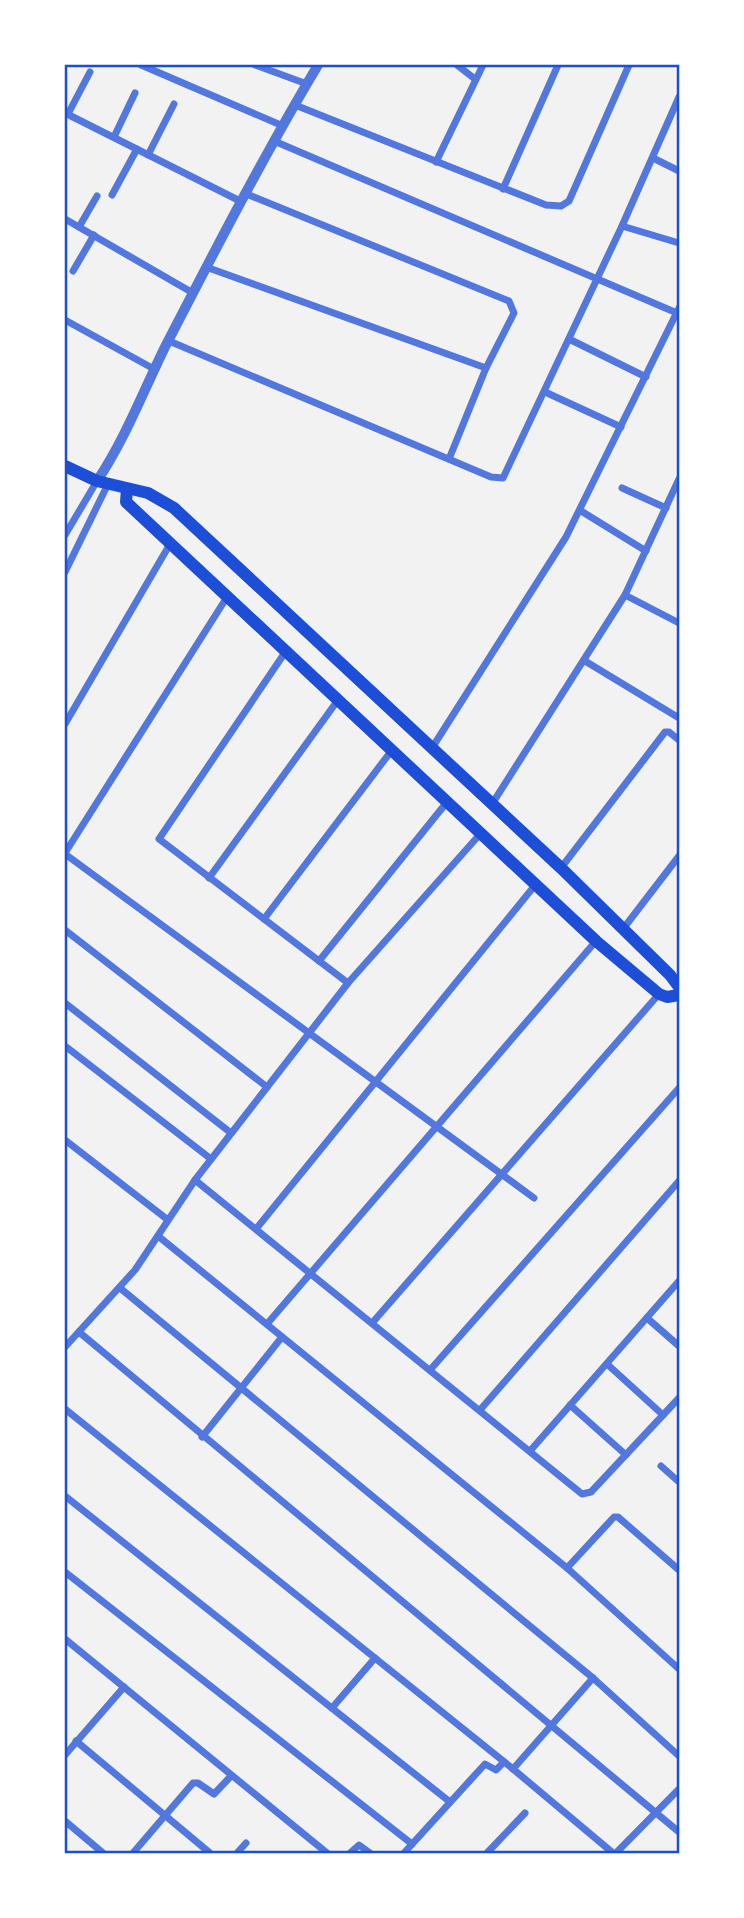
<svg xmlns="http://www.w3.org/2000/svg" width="744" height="1918" font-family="'Nunito Sans',sans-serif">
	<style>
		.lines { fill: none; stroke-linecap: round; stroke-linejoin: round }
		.minor { stroke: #5277de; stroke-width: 7 }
		.tertiary { stroke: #5277de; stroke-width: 10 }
		.secondary { stroke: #1d4ed8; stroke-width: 12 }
		.neatline { fill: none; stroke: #1d4ed8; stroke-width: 2.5 }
	</style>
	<rect width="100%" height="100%" fill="#f2f2f2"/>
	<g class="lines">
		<g class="minor">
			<path d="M 141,65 L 283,126"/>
			<path d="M 255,65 L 307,84"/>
			<path d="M 457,65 L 475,79"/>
			<path d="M 295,105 L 546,205 L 561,206 L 569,201 L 629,65"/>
			<path d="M 65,113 L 240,201"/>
			<path d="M 68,114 L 90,72"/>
			<path d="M 114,137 L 135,93"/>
			<path d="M 274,141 L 677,313"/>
			<path d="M 148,155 L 174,104"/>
			<path d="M 653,158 L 679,171"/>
			<path d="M 436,162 L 483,65"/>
			<path d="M 503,189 L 558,65"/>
			<path d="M 244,193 L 509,301 L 514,313 L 486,368 L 449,459"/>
			<path d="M 112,195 L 137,149"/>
			<path d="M 65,219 L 193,293"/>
			<path d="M 622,226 L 679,243"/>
			<path d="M 79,227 L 97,196"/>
			<path d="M 206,267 L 486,368"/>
			<path d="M 73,271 L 94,235"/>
			<path d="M 65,320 L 154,369"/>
			<path d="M 569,339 L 646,377"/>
			<path d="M 169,341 L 491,477 L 503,478 L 622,226 L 679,97"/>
			<path d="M 545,392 L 621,427"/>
			<path d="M 622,488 L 666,508"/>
			<path d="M 581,511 L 646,551"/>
			<path d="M 65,535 L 97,481"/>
			<path d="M 65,572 L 108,484"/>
			<path d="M 625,595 L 679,623"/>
			<path d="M 286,651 L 159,839 L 348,983"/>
			<path d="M 585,661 L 679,718"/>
			<path d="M 65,724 L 170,544"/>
			<path d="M 432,748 L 566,537 L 679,308"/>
			<path d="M 492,804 L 625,595 L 679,479"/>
			<path d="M 65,853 L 227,597"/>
			<path d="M 65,854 L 534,1198"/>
			<path d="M 561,868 L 665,732 L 669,732 L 679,740"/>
			<path d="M 209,878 L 338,700"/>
			<path d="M 264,919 L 392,750"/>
			<path d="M 623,929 L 679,856"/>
			<path d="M 65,930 L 267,1087"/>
			<path d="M 319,961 L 447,802"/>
			<path d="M 65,1003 L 231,1133"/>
			<path d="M 65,1046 L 211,1159"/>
			<path d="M 65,1140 L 168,1220"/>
			<path d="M 195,1180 L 582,1494 L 591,1492 L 679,1398"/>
			<path d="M 256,1229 L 536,884"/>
			<path d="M 158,1236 L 567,1568 L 679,1669"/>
			<path d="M 120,1288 L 593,1678 L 679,1756"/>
			<path d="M 647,1318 L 679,1346"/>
			<path d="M 373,1322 L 659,994"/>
			<path d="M 267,1324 L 596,941"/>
			<path d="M 79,1332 L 679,1832"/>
			<path d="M 65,1347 L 135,1270 L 195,1180 L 348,983 L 481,833"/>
			<path d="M 607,1364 L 663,1415"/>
			<path d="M 430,1370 L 679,1088"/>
			<path d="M 570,1405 L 626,1455"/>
			<path d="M 65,1409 L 513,1769 L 613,1853"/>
			<path d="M 480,1410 L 679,1181"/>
			<path d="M 202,1437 L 282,1337"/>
			<path d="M 530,1451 L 679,1281"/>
			<path d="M 661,1466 L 679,1482"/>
			<path d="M 65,1496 L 450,1802"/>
			<path d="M 567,1568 L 614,1517 L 618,1517 L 679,1570"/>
			<path d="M 65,1572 L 412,1844"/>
			<path d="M 65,1639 L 327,1853"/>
			<path d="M 332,1708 L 375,1658"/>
			<path d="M 76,1741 L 210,1853"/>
			<path d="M 65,1755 L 124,1687"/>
			<path d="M 513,1769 L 593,1678"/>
			<path d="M 65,1821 L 103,1853"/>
			<path d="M 133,1853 L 193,1783 L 198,1783 L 214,1794 L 231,1776"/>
			<path d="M 237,1853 L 246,1843"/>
			<path d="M 350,1853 L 359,1845 L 370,1853"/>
			<path d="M 404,1853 L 485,1764 L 496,1770 L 504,1762"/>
			<path d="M 487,1853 L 525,1813"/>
			<path d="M 616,1853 L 679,1789"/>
		</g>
		<path class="tertiary" d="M 97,481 C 125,439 143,392 165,347 C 214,252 263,157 318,65"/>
		<g class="secondary">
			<path d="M 65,466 L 97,481 L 148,493 L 174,508 L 561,868 L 670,975 L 679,987"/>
			<path d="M 127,489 L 126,502 L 596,941 L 659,994 L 667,997 L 679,995"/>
		</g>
	</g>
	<rect width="744" height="1918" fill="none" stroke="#ffffff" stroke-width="133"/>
	<rect x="66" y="66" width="612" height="1786" class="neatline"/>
</svg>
